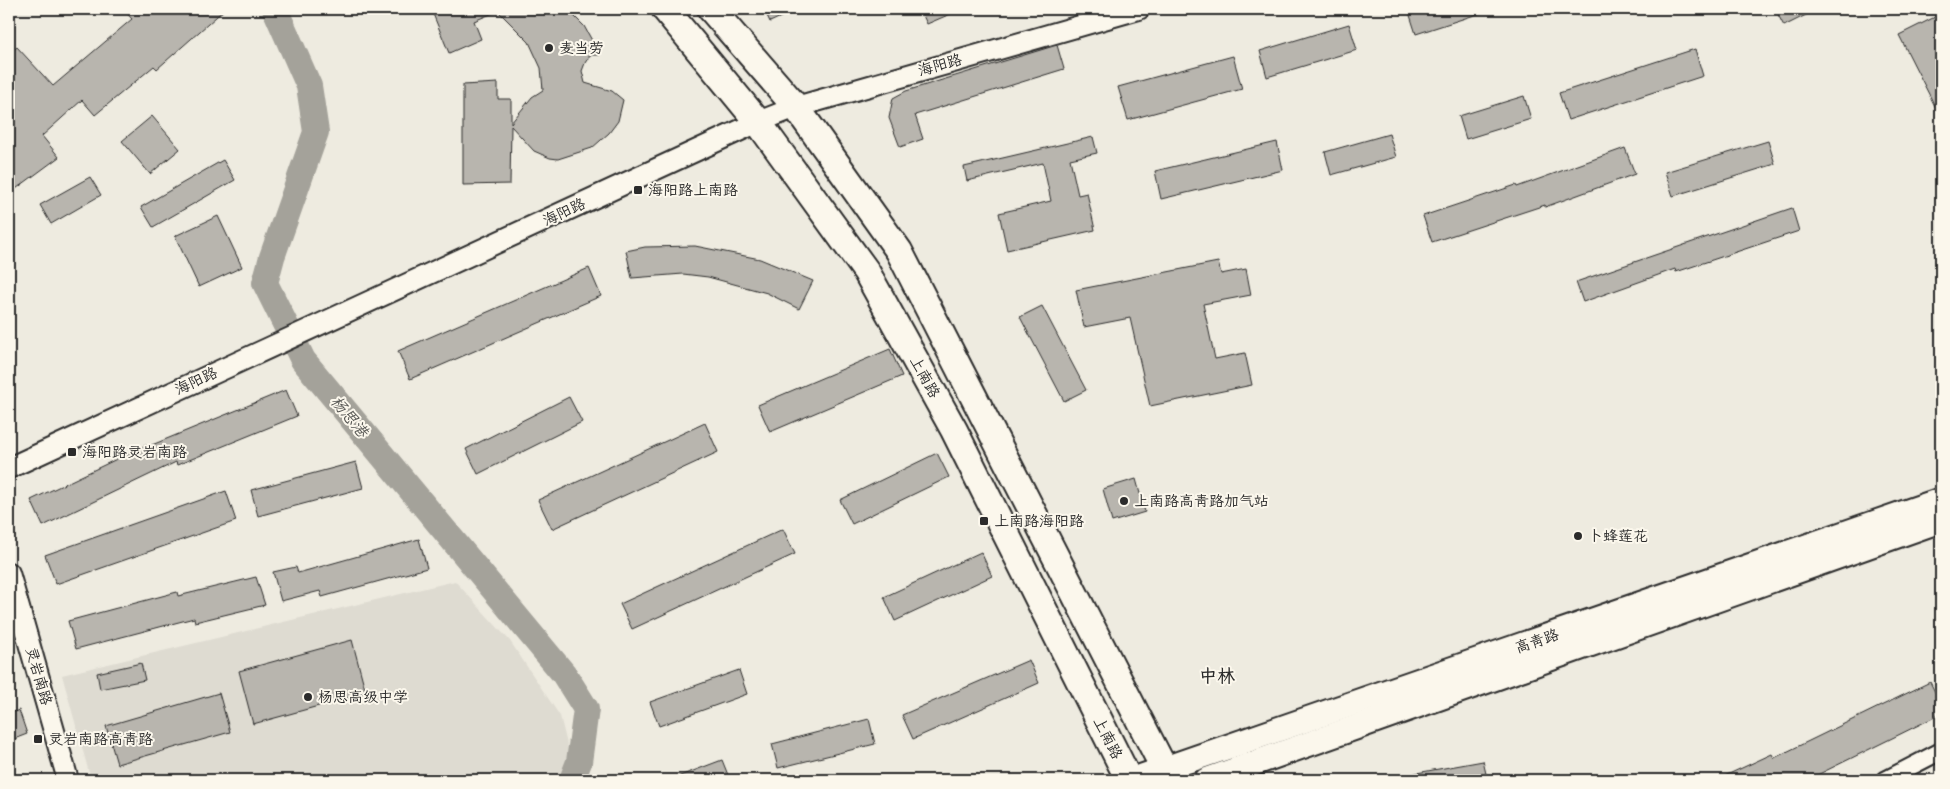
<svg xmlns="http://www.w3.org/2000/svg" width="1950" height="789" font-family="Kalam,'LXGW WenKai TC',sans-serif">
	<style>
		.built { fill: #dedbd1 }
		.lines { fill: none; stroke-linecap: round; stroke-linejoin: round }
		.river { stroke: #a4a29a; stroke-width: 26 }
		.building { fill: #b8b5ae; stroke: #2b2b2b }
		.minor-casing { stroke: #2b2b2b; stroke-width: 20 }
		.tertiary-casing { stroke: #2b2b2b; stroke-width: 24 }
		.secondary-casing { stroke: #2b2b2b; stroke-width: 28 }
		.primary-casing { stroke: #2b2b2b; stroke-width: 30 }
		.minor { stroke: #fbf7ec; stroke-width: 16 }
		.tertiary { stroke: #fbf7ec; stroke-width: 20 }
		.secondary { stroke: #fbf7ec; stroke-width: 24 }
		.primary { stroke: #fbf7ec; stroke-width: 26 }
		.poi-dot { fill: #2b2b2b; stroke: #fbf7ec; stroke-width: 2 }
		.labels { text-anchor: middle; stroke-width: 4; stroke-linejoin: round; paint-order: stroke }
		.poi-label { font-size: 15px; fill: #2b2b2b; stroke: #fbf7ec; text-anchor: start }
		.street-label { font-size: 15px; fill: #2b2b2b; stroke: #fbf7ec }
		.water-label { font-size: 16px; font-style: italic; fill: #555552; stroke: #fbf7ec }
		.quarter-label { font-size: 18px; font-weight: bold; fill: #2b2b2b; stroke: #fbf7ec }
	</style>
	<rect width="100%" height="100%" fill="#eeebe0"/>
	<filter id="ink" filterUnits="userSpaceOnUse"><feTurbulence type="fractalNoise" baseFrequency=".02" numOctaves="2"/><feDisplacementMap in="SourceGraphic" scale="10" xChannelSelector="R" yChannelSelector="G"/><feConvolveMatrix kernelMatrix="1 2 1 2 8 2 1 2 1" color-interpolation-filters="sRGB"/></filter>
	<g filter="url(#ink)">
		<path class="built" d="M 455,581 L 510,641 L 560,716 L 571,760 L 556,780 L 91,780 L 62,675 Z"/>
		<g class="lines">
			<path class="river" d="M 275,9 L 309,86 L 316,132 L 272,257 L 265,283 L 303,360 L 564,674 L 586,709 L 579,762 L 572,780"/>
		</g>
		<g class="building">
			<path d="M 123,9 L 225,9 L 157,69 L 154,66 L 95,115 L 82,100 L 42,136 L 59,157 L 9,194 L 9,54 L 17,47 L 53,86 L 132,19 Z"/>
			<path d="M 431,9 L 567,9 L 584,26 L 600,55 L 590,55 L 585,63 L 582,71 L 585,83 L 612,91 L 623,100 L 618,121 L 609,133 L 592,148 L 558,159 L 550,158 L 534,151 L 511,126 L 510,184 L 463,185 L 463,85 L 498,83 L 498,99 L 511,99 L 511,123 L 532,97 L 543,90 L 541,68 L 529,42 L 498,11 L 474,21 L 481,39 L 449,53 Z"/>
			<path d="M 764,9 L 798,9 L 770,22 Z"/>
			<path d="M 920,9 L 962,9 L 927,24 Z"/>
			<path d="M 1408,9 L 1487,9 L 1487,11 L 1416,34 Z"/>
			<path d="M 1775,9 L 1818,9 L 1784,26 Z"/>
			<path d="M 1941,14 L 1941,118 L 1899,35 Z"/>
			<path d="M 1349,24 L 1357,50 L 1267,77 L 1260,51 Z"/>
			<path d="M 1057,45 L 1064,69 L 915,115 L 923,139 L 900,147 L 889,118 L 893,98 L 906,91 Z"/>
			<path d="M 1695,49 L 1703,76 L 1568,120 L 1559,93 Z"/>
			<path d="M 1233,56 L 1242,89 L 1128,120 L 1118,87 Z"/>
			<path d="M 1524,96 L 1531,119 L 1466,139 L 1459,116 Z"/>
			<path d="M 152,116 L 180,149 L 150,174 L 122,141 Z"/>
			<path d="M 1389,134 L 1396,157 L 1331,175 L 1325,152 Z"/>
			<path d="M 1093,137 L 1097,153 L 1070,159 L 1078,195 L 1087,193 L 1095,230 L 1007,250 L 999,213 L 1051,201 L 1043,163 L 967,181 L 964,167 Z"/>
			<path d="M 1768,141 L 1775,164 L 1673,196 L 1665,172 Z"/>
			<path d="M 1277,142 L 1283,170 L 1161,199 L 1155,171 Z"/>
			<path d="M 1625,148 L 1635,174 L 1545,207 L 1545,205 L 1432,242 L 1423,216 L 1516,185 L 1517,187 Z"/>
			<path d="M 223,160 L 235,180 L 153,227 L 141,207 Z"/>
			<path d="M 90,177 L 101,195 L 51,224 L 40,205 Z"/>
			<path d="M 1792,208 L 1799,231 L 1676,272 L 1675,269 L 1583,302 L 1576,282 Z"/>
			<path d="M 218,216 L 242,267 L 199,287 L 175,236 Z"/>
			<path d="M 695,246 L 760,259 L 813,281 L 799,309 L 767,293 L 708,277 L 683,274 L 632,278 L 626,251 L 645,247 Z"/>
			<path d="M 1218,262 L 1221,274 L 1246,269 L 1251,295 L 1203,304 L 1215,359 L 1245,353 L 1252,385 L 1150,406 L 1130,318 L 1084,327 L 1076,290 Z"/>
			<path d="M 589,268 L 601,296 L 410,379 L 398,351 Z"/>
			<path d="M 1042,306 L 1086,390 L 1064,401 L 1020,317 Z"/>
			<path d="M 890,349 L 902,376 L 770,432 L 758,405 Z"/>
			<path d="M 286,390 L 297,416 L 177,465 L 176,462 L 43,526 L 31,500 L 146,445 L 147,447 Z"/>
			<path d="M 569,397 L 582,422 L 478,474 L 466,449 Z"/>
			<path d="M 705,423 L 718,452 L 552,529 L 538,500 Z"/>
			<path d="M 937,453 L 949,477 L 852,524 L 840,500 Z"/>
			<path d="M 356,462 L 363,488 L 258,516 L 251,490 Z"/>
			<path d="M 1136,479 L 1145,512 L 1112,522 L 1103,489 Z"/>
			<path d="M 226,491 L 236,521 L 56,584 L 45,555 Z"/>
			<path d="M 783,529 L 795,554 L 632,629 L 620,604 Z"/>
			<path d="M 419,539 L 427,568 L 322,597 L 320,591 L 281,601 L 273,572 L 296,567 L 298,573 Z"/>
			<path d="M 981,552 L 992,576 L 895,621 L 884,597 Z"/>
			<path d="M 256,577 L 265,605 L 195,622 L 194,618 L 76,649 L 68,621 L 177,592 L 178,596 Z"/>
			<path d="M 352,640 L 366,693 L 253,724 L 239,671 Z"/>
			<path d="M 1029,660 L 1039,683 L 913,739 L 902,715 Z"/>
			<path d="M 141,663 L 145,680 L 100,689 L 97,673 Z"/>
			<path d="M 739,670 L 747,694 L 659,726 L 650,702 Z"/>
			<path d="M 1930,682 L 1941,704 L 1941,714 L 1807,780 L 1716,780 L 1772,754 L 1774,758 Z"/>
			<path d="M 219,693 L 230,732 L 117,764 L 106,726 Z"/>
			<path d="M 19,710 L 27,734 L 9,741 L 9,714 Z"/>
			<path d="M 869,719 L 875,744 L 778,768 L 772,744 Z"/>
			<path d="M 722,760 L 730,780 L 672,780 L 672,779 Z"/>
			<path d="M 1483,761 L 1487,778 L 1411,780 L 1411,774 Z"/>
		</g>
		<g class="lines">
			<defs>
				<path id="minor" d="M 1885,780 L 1941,751"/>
				<g id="tertiary">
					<path d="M 9,468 L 758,122 L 796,107 L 1139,9"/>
					<path d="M 9,573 L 68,780"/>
				</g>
				<g id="secondary">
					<path d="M 1132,780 L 1941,500"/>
					<path d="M 1207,780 L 1941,520"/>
				</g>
				<g id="primary">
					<path d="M 665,9 L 758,122 L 866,271 L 954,430 L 1129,780"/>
					<path d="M 711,9 L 796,107 L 899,251 L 1170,780"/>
				</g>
			</defs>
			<use href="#minor" class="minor-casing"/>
			<use href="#tertiary" class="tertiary-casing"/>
			<use href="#secondary" class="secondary-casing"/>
			<use href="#primary" class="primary-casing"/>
			<use href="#minor" class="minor"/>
			<use href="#tertiary" class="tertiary"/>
			<use href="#secondary" class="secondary"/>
			<use href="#primary" class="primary"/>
		</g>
	</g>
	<g class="poi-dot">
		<circle cx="549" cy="48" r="5"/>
		<rect x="633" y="185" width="10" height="10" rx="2.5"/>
		<rect x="67" y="447" width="10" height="10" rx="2.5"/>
		<circle cx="1124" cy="501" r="5"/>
		<rect x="979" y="516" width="10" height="10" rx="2.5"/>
		<circle cx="1578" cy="536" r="5"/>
		<circle cx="308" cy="697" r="5"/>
		<rect x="33" y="734" width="10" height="10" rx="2.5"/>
	</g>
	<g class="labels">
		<g class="poi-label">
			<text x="559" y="53">麦当劳</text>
			<text x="648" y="195">海阳路上南路</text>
			<text x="82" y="457">海阳路灵岩南路</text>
			<text x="1134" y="506">上南路高青路加气站</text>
			<text x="994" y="526">上南路海阳路</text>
			<text x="1588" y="541">卜蜂莲花</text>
			<text x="318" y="702">杨思高级中学</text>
			<text x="48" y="744">灵岩南路高青路</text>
		</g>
		<g class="street-label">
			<text transform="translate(940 65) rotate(-16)" y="5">海阳路</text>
			<text transform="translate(564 212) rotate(-25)" y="5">海阳路</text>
			<text transform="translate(925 377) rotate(61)" y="5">上南路</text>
			<text transform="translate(196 381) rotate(-25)" y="5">海阳路</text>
			<text transform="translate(1537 641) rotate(-19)" y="5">高青路</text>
			<text transform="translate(39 676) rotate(74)" y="5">灵岩南路</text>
			<text transform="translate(1108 738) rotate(63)" y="5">上南路</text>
		</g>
		<g class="water-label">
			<text transform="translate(350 416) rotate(50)" y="6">杨思港</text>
		</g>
		<g class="quarter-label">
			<text x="1217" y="682">中林</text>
		</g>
	</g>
	<rect width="1950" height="789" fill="none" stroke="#fbf7ec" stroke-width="30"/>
	<rect x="15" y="15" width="1920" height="759" fill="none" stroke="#2b2b2b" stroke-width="2" filter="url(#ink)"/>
</svg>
